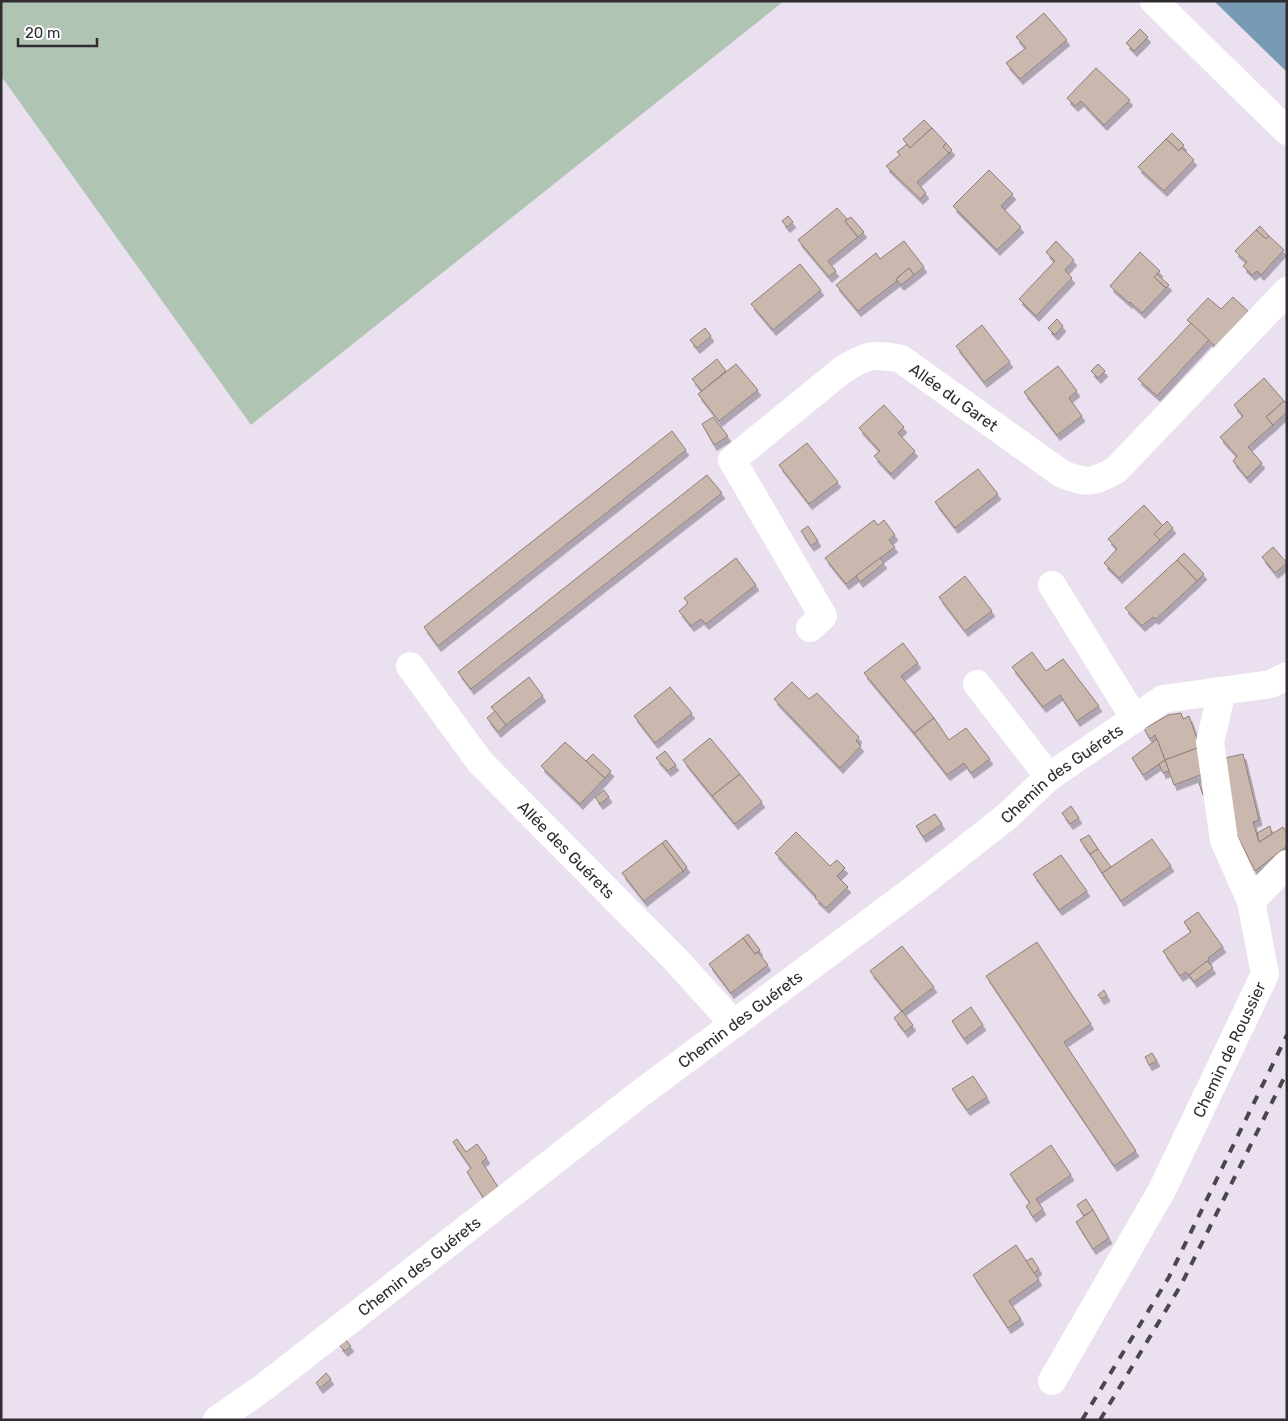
<svg xmlns="http://www.w3.org/2000/svg" width="1288" height="1421" font-family="Rubik,sans-serif">
	<style>
		.green { fill: #afc4b2 }
		.water { fill: #779bb2 }
		.building { fill: #cab8af; stroke: #8f7e76; filter: url(#shadow) }
		.lines { fill: none; stroke-linecap: round; stroke-linejoin: round }
		.minor { stroke: #fff; stroke-width: 28 }
		.rail { stroke: #4b464d; stroke-width: 4; stroke-dasharray: 9 9; stroke-linecap: butt }
		.labels { text-anchor: middle; stroke-width: 4.5; stroke-linejoin: round; paint-order: stroke }
		.street-label { font-size: 16px; fill: #302c32; stroke: #fff }
	</style>
	<defs>
		<filter id="shadow"><feDropShadow dx="3" dy="5.5" stdDeviation="0" flood-color="#0004"/></filter>
	</defs>
	<rect width="100%" height="100%" fill="#ebe0f0"/>
	<path class="green" d="M 1,1 L 784,1 L 251,425 L 1,76 Z"/>
	<path class="water" d="M 1215,1 L 1287,1 L 1287,72 L 1214,1 Z"/>
	<g class="building">
		<path d="M 1044,13 L 1067,40 L 1020,79 L 1006,63 L 1026,48 L 1016,37 Z"/>
		<path d="M 1140,29 L 1148,37 L 1134,51 L 1126,43 Z"/>
		<path d="M 1096,68 L 1130,100 L 1104,125 L 1081,101 L 1075,106 L 1067,98 Z"/>
		<path d="M 924,120 L 932,128 L 910,148 L 903,139 Z"/>
		<path d="M 932,128 L 946,143 L 943,147 L 949,153 L 917,182 L 926,193 L 920,199 L 886,166 L 900,155 L 897,152 L 907,144 L 910,148 Z"/>
		<path d="M 1172,133 L 1184,145 L 1179,151 L 1166,139 Z"/>
		<path d="M 1166,139 L 1179,151 L 1182,148 L 1194,160 L 1164,191 L 1138,167 Z"/>
		<path d="M 946,143 L 952,150 L 949,153 L 943,147 Z"/>
		<path d="M 989,170 L 1013,194 L 1001,206 L 1021,227 L 997,250 L 953,206 Z"/>
		<path d="M 837,208 L 847,219 L 845,221 L 858,237 L 828,261 L 836,271 L 829,277 L 798,240 Z"/>
		<path d="M 788,216 L 793,222 L 787,227 L 782,221 Z"/>
		<path d="M 851,217 L 864,232 L 858,237 L 845,221 Z"/>
		<path d="M 1260,226 L 1269,236 L 1266,239 L 1256,230 Z"/>
		<path d="M 1256,230 L 1266,239 L 1269,236 L 1284,250 L 1261,275 L 1257,271 L 1252,275 L 1243,266 L 1247,262 L 1235,251 Z"/>
		<path d="M 904,241 L 924,267 L 914,275 L 909,268 L 896,279 L 897,281 L 858,311 L 836,285 L 876,253 L 880,259 Z"/>
		<path d="M 1056,241 L 1074,260 L 1065,270 L 1072,278 L 1036,316 L 1019,299 L 1055,261 L 1046,252 Z"/>
		<path d="M 1140,252 L 1160,271 L 1154,277 L 1166,288 L 1142,313 L 1130,302 L 1129,303 L 1110,286 Z"/>
		<path d="M 800,264 L 821,290 L 773,330 L 751,304 Z"/>
		<path d="M 909,268 L 914,275 L 901,285 L 896,279 Z"/>
		<path d="M 1157,274 L 1169,285 L 1166,288 L 1154,277 Z"/>
		<path d="M 1233,297 L 1250,313 L 1217,348 L 1187,320 L 1208,298 L 1221,309 Z"/>
		<path d="M 1057,319 L 1063,326 L 1055,335 L 1048,328 Z"/>
		<path d="M 1191,323 L 1209,340 L 1157,396 L 1138,379 Z"/>
		<path d="M 982,325 L 1010,362 L 984,382 L 956,346 Z"/>
		<path d="M 705,328 L 711,336 L 697,348 L 690,340 Z"/>
		<path d="M 717,359 L 726,371 L 702,391 L 692,379 Z"/>
		<path d="M 736,364 L 758,390 L 719,421 L 698,394 Z"/>
		<path d="M 1098,364 L 1105,371 L 1098,378 L 1091,371 Z"/>
		<path d="M 1058,366 L 1077,391 L 1069,398 L 1082,416 L 1057,435 L 1024,392 Z"/>
		<path d="M 1264,378 L 1284,401 L 1266,417 L 1273,425 L 1248,447 L 1262,463 L 1247,478 L 1233,461 L 1237,456 L 1220,437 L 1243,416 L 1234,405 Z"/>
		<path d="M 1284,401 L 1287,404 L 1287,412 L 1273,425 L 1266,417 Z"/>
		<path d="M 884,405 L 904,427 L 898,433 L 915,451 L 891,474 L 874,456 L 880,451 L 859,428 Z"/>
		<path d="M 713,417 L 728,436 L 714,445 L 702,424 Z"/>
		<path d="M 672,431 L 686,450 L 438,646 L 424,627 Z"/>
		<path d="M 807,443 L 838,482 L 809,504 L 779,465 Z"/>
		<path d="M 978,469 L 998,494 L 955,528 L 935,502 Z"/>
		<path d="M 707,475 L 722,493 L 471,689 L 458,672 Z"/>
		<path d="M 1144,505 L 1163,526 L 1154,534 L 1160,540 L 1119,578 L 1104,563 L 1117,549 L 1108,539 Z"/>
		<path d="M 874,520 L 878,525 L 884,520 L 895,535 L 889,540 L 895,547 L 846,584 L 825,558 Z"/>
		<path d="M 1167,521 L 1173,528 L 1160,540 L 1154,534 Z"/>
		<path d="M 808,526 L 818,541 L 811,546 L 801,531 Z"/>
		<path d="M 1273,547 L 1287,563 L 1275,573 L 1262,557 Z"/>
		<path d="M 1184,553 L 1204,574 L 1197,581 L 1177,560 Z"/>
		<path d="M 736,558 L 756,585 L 706,624 L 701,619 L 691,626 L 679,611 L 688,603 L 684,598 Z"/>
		<path d="M 880,558 L 884,563 L 860,582 L 856,576 Z"/>
		<path d="M 1177,560 L 1197,581 L 1156,619 L 1153,617 L 1142,626 L 1125,608 Z"/>
		<path d="M 965,576 L 992,611 L 965,631 L 939,597 Z"/>
		<path d="M 903,643 L 918,663 L 901,676 L 934,718 L 914,733 L 864,673 Z"/>
		<path d="M 1032,652 L 1046,671 L 1063,659 L 1099,706 L 1077,721 L 1060,695 L 1043,707 L 1012,667 Z"/>
		<path d="M 529,677 L 543,696 L 506,725 L 491,707 Z"/>
		<path d="M 792,682 L 809,699 L 817,693 L 859,737 L 856,741 L 861,746 L 840,768 L 774,699 Z"/>
		<path d="M 670,687 L 692,713 L 655,743 L 634,716 Z"/>
		<path d="M 495,711 L 506,725 L 498,732 L 487,718 Z"/>
		<path d="M 1181,713 L 1183,719 L 1189,716 L 1200,747 L 1165,760 L 1155,735 L 1150,739 L 1144,729 L 1168,715 Z"/>
		<path d="M 934,718 L 949,740 L 966,728 L 990,759 L 971,773 L 964,763 L 947,775 L 914,733 Z"/>
		<path d="M 710,738 L 740,774 L 712,796 L 683,760 Z"/>
		<path d="M 1157,739 L 1165,760 L 1143,775 L 1132,758 Z"/>
		<path d="M 565,742 L 605,778 L 580,804 L 541,766 Z"/>
		<path d="M 1200,747 L 1208,772 L 1174,785 L 1165,760 Z"/>
		<path d="M 665,751 L 676,765 L 668,771 L 656,758 Z"/>
		<path d="M 593,754 L 611,771 L 605,778 L 586,761 Z"/>
		<path d="M 1243,754 L 1259,820 L 1253,822 L 1259,842 L 1283,827 L 1287,833 L 1287,846 L 1255,871 L 1234,829 L 1220,759 Z"/>
		<path d="M 1165,760 L 1169,771 L 1163,773 L 1159,764 Z"/>
		<path d="M 740,774 L 762,802 L 735,824 L 712,796 Z"/>
		<path d="M 1209,777 L 1213,790 L 1203,795 L 1199,783 Z"/>
		<path d="M 604,790 L 609,797 L 600,804 L 595,797 Z"/>
		<path d="M 1071,806 L 1079,818 L 1070,824 L 1062,813 Z"/>
		<path d="M 935,814 L 942,824 L 923,837 L 916,826 Z"/>
		<path d="M 1270,826 L 1272,834 L 1259,842 L 1257,833 Z"/>
		<path d="M 796,832 L 830,866 L 837,860 L 845,868 L 837,876 L 848,887 L 826,908 L 815,898 L 816,896 L 775,853 Z"/>
		<path d="M 1089,835 L 1098,849 L 1090,854 L 1080,840 Z"/>
		<path d="M 1152,839 L 1171,866 L 1121,901 L 1102,873 Z"/>
		<path d="M 666,840 L 687,867 L 683,871 L 662,843 Z"/>
		<path d="M 662,843 L 683,871 L 644,901 L 622,873 Z"/>
		<path d="M 1098,849 L 1111,867 L 1102,873 L 1090,854 Z"/>
		<path d="M 1061,855 L 1087,891 L 1059,910 L 1033,874 Z"/>
		<path d="M 1198,912 L 1223,947 L 1208,958 L 1209,960 L 1189,975 L 1186,972 L 1180,976 L 1163,951 L 1191,932 L 1184,922 Z"/>
		<path d="M 748,934 L 760,950 L 755,954 L 743,938 Z"/>
		<path d="M 743,938 L 755,954 L 758,952 L 768,965 L 731,993 L 709,964 Z"/>
		<path d="M 1037,942 L 1091,1024 L 1064,1042 L 1136,1151 L 1114,1166 L 986,976 Z"/>
		<path d="M 902,946 L 934,987 L 902,1011 L 870,971 Z"/>
		<path d="M 1207,961 L 1213,968 L 1194,982 L 1189,975 Z"/>
		<path d="M 1104,990 L 1107,996 L 1101,999 L 1098,995 Z"/>
		<path d="M 971,1007 L 983,1025 L 964,1039 L 952,1021 Z"/>
		<path d="M 902,1011 L 913,1025 L 905,1032 L 894,1018 Z"/>
		<path d="M 1152,1053 L 1157,1061 L 1149,1065 L 1145,1057 Z"/>
		<path d="M 973,1076 L 987,1097 L 967,1110 L 952,1089 Z"/>
		<path d="M 457,1139 L 466,1152 L 477,1144 L 487,1158 L 482,1162 L 500,1190 L 486,1202 L 467,1172 L 471,1168 L 453,1142 Z"/>
		<path d="M 1051,1145 L 1071,1175 L 1036,1199 L 1043,1209 L 1033,1217 L 1026,1206 L 1030,1203 L 1010,1174 Z"/>
		<path d="M 1086,1199 L 1093,1210 L 1084,1216 L 1077,1205 Z"/>
		<path d="M 1093,1210 L 1109,1238 L 1093,1249 L 1076,1222 Z"/>
		<path d="M 1016,1245 L 1039,1280 L 1009,1301 L 1021,1319 L 1008,1328 L 973,1275 Z"/>
		<path d="M 1032,1258 L 1039,1269 L 1034,1273 L 1026,1261 Z"/>
		<path d="M 345,1339 L 351,1346 L 345,1351 L 339,1345 Z"/>
		<path d="M 326,1373 L 331,1379 L 320,1388 L 316,1383 Z"/>
	</g>
	<g class="lines">
		<g class="minor">
			<path d="M 1154,1 L 1287,131"/>
			<path d="M 1052,585 L 1135,719"/>
			<path id="s1" d="M 810,628 L 823,616 L 732,460 L 841,371 C 865,355 873,353 901,359 L 1062,474 C 1087,484 1092,483 1116,470 L 1287,291"/>
			<path id="s2" d="M 410,666 L 480,762 L 676,960 L 734,1024"/>
			<path d="M 977,684 L 1049,777"/>
			<path d="M 1251,901 L 1287,864"/>
			<path id="s3" d="M 1052,1381 L 1162,1190 L 1265,974 L 1251,901 L 1224,840 L 1210,742 L 1222,691"/>
			<path id="s4" d="M 217,1420 L 264,1387 L 637,1096 L 917,887 L 1005,818 L 1049,777 L 1163,699 L 1271,684 L 1287,676"/>
		</g>
		<g class="rail">
			<path d="M 1082,1420 L 1169,1277 L 1287,1035"/>
			<path d="M 1100,1420 L 1181,1285 L 1287,1072"/>
		</g>
	</g>
	<g class="labels">
		<g class="street-label">
			<text dy="6" stroke="none"><textPath href="#s1" startOffset="468">Allée du Garet</textPath></text>
			<text dy="6" stroke="none"><textPath href="#s4" startOffset="1064">Chemin des Guérets</textPath></text>
			<text dy="6" stroke="none"><textPath href="#s2" startOffset="242">Allée des Guérets</textPath></text>
			<text dy="6" stroke="none"><textPath href="#s4" startOffset="659">Chemin des Guérets</textPath></text>
			<text dy="6" stroke="none"><textPath href="#s3" startOffset="376">Chemin de Roussier</textPath></text>
			<text dy="6" stroke="none"><textPath href="#s4" startOffset="254">Chemin des Guérets</textPath></text>
		</g>
	</g>
	<rect width="1288" height="1421" fill="none" stroke="#302c32" stroke-width="5"/>
	<path d="M18 38v8h79v-8" fill="none" stroke="#302c32" stroke-width="2.5"/>
	<text x="25" y="38" font-size="15" fill="#302c32" stroke="#ffffff" stroke-width="4" paint-order="stroke">20 m</text>
</svg>
